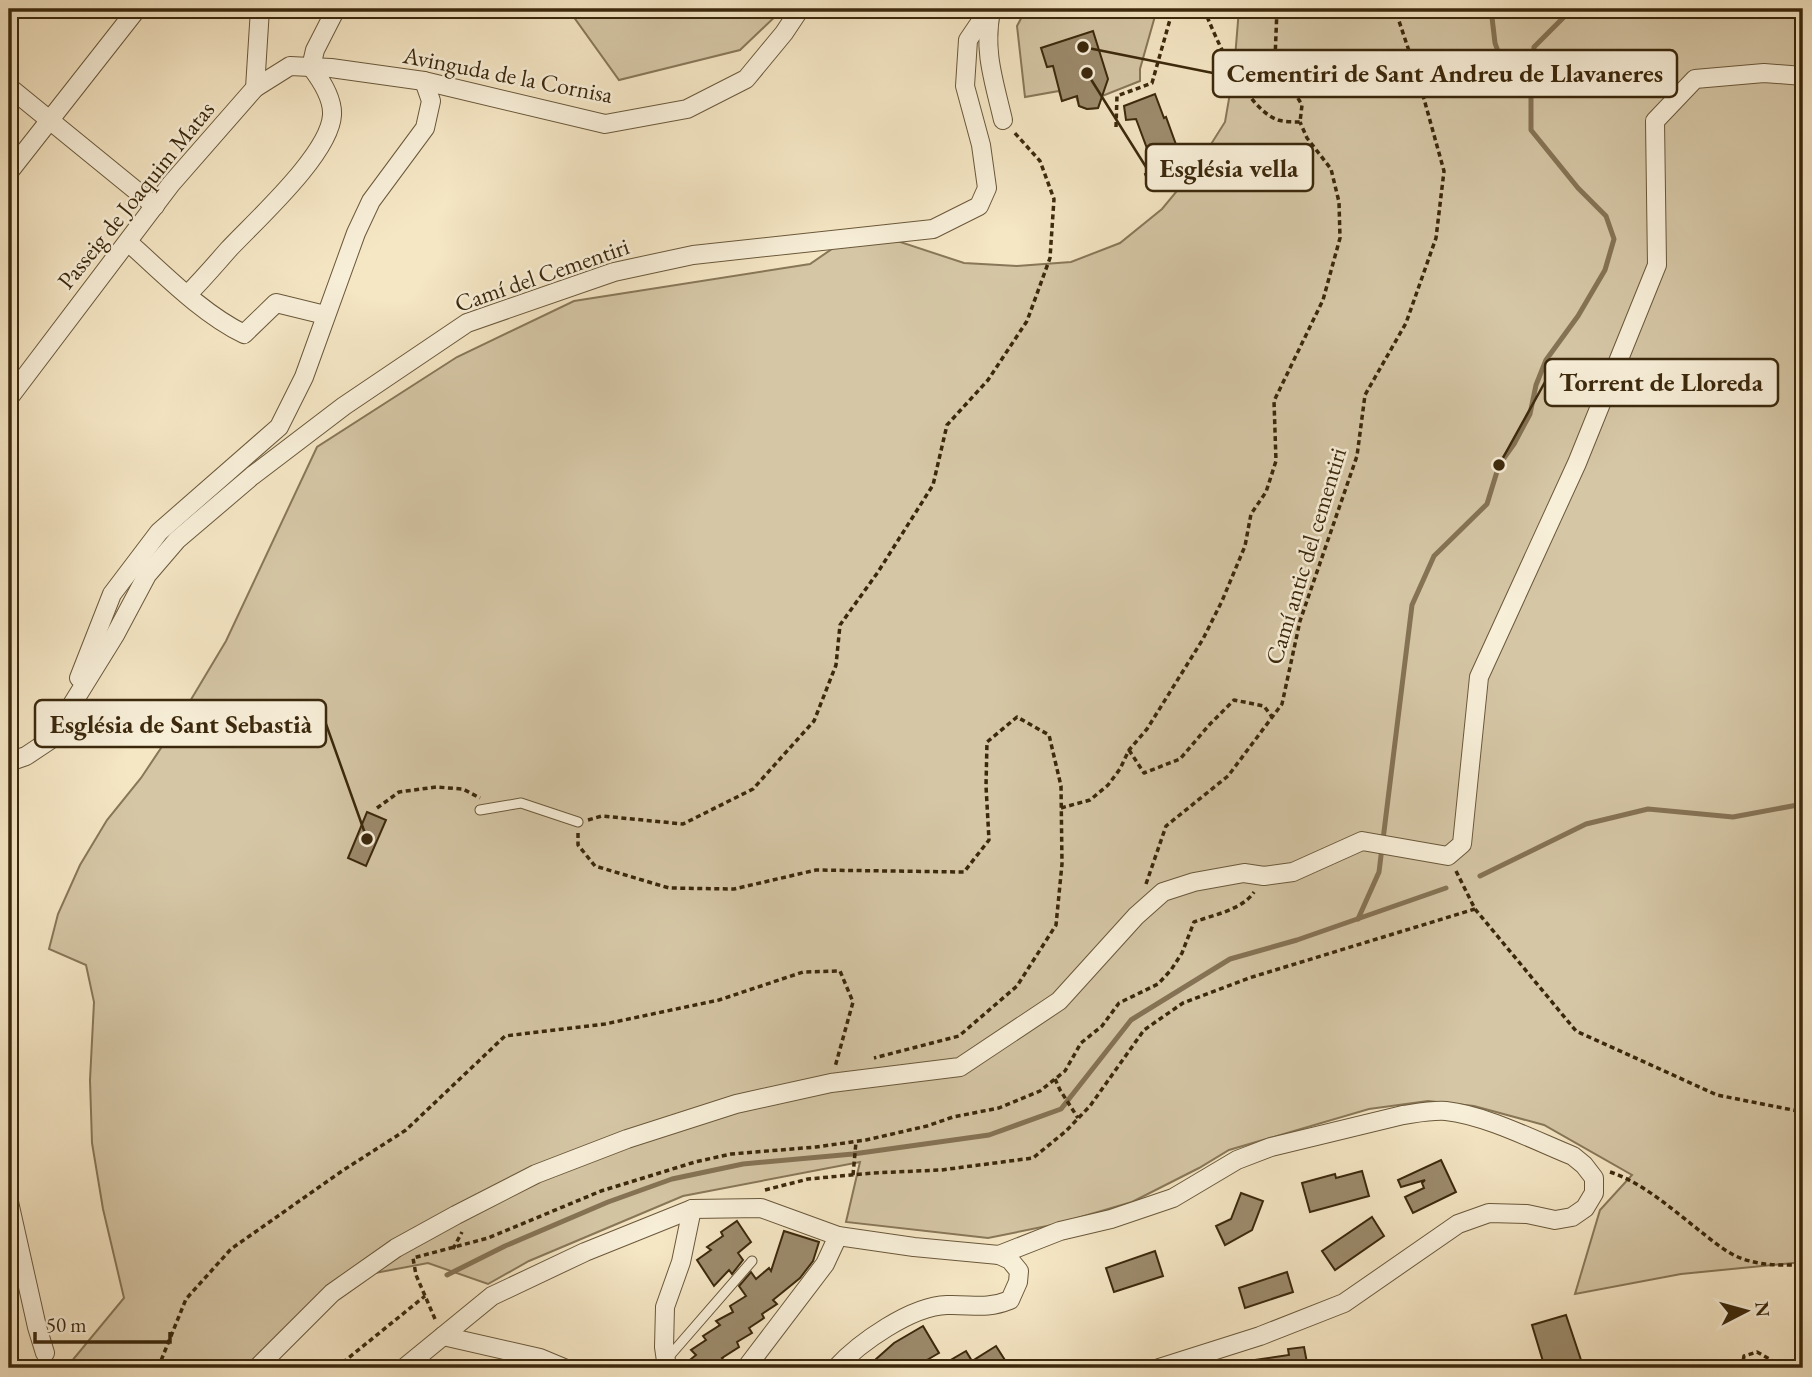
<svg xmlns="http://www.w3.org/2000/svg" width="1812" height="1377" font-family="'EB Garamond',serif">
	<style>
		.green { fill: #d5c6a5; stroke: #887758; stroke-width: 2 }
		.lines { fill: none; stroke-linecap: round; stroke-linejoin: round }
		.stream { stroke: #857355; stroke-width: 5 }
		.building { fill: #9c8b6c; stroke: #3b280c; stroke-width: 2 }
		.lane-casing { stroke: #6a583a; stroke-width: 11 }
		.street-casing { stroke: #6a583a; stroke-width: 20 }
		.path { stroke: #3b280c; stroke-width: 3.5; stroke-dasharray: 5 3.5; stroke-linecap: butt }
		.lane { stroke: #f8efd9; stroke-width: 9 }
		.street { stroke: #f8efd9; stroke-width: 18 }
		.labels { text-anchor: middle; stroke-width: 5; stroke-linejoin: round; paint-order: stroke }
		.street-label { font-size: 24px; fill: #3b280c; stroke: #f8efd9 }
		.leader { fill: none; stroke: #3b280c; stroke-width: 2.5 }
		.callout-dot { fill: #3b280c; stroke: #f8efd9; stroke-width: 2.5 }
		.callout { fill: #f8efd9; stroke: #3b280c; stroke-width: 2.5 }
		.callout-label { font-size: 26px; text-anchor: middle; font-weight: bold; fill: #3b280c }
	</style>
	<rect width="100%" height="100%" fill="#f5e6c4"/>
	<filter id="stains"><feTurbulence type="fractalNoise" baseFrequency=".00286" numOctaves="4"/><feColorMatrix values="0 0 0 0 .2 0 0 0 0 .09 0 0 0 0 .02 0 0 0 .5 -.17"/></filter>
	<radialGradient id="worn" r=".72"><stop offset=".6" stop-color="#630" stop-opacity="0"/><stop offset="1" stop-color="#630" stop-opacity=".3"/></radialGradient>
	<g class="green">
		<path d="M 568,9 L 783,9 L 740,50 L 619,80 Z"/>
		<path d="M 1026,9 L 1157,9 L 1140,69 L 1140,81 L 1102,96 L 1098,108 L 1087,109 L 1079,106 L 1076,96 L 1062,101 L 1059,91 L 1025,97 L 1017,26 Z"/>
		<path d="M 1239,9 L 1803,9 L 1803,1262 L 1681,1274 L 1575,1294 L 1600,1210 L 1632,1175 L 1544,1125 L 1474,1106 L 1428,1101 L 1369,1109 L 1229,1150 L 1199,1168 L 1132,1202 L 1057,1224 L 988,1238 L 846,1222 L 860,1162 L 683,1196 L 529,1261 L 488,1284 L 428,1263 L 375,1273 L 326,1296 L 251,1368 L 66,1368 L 124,1298 L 103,1209 L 92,1143 L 90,1080 L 94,1002 L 86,965 L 49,949 L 58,914 L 80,865 L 107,820 L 141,778 L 171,733 L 226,641 L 317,447 L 457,357 L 574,301 L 810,264 L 861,229 L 964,263 L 1017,266 L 1071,262 L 1120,243 L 1162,209 L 1196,168 L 1225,122 L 1234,70 Z"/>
	</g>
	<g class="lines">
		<g class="stream">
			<path d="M 1531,84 L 1534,47 L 1572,9"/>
			<path d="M 1480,876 L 1586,824 L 1648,809 L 1733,817 L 1803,804"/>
			<path d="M 1358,919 L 1379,872 L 1412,605 L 1434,556 L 1487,504 L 1499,465 L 1514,444 L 1530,414 L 1536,385 L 1546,360 L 1578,316 L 1605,270 L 1614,239 L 1606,216 L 1578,188 L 1531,130 L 1531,84 L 1504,68 L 1495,43 L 1491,9"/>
			<path d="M 447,1275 L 505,1246 L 608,1202 L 672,1179 L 743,1164 L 853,1154 L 989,1135 L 1061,1109 L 1131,1020 L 1230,959 L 1297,940 L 1446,888"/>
		</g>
	</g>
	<g class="building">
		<path d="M 1093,31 L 1108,79 L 1098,108 L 1087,109 L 1079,106 L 1077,96 L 1062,101 L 1053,66 L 1047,67 L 1041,48 Z"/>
		<path d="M 1155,94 L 1164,118 L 1166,117 L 1187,175 L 1151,189 L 1145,174 L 1155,170 L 1136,119 L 1126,120 L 1124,106 Z"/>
		<path d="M 367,812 L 386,820 L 366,866 L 348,858 Z"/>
		<path d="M 1441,1160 L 1456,1192 L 1413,1213 L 1405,1197 L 1424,1188 L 1422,1183 L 1425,1180 L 1401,1187 L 1398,1180 Z"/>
		<path d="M 1362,1171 L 1369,1196 L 1310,1212 L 1302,1183 L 1335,1174 L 1336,1178 Z"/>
		<path d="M 1241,1193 L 1263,1201 L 1252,1230 L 1225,1245 L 1216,1226 L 1231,1219 Z"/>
		<path d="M 1372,1217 L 1384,1236 L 1335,1270 L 1322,1251 Z"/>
		<path d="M 737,1221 L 751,1242 L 738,1253 L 743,1260 L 732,1274 L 729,1270 L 714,1286 L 697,1260 L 711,1250 L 707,1247 L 723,1236 L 721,1232 Z"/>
		<path d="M 784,1231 L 819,1242 L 813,1261 L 800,1278 L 773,1300 L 777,1304 L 762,1314 L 764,1318 L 749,1328 L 752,1333 L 737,1342 L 739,1347 L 722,1358 L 725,1362 L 715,1368 L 680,1368 L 696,1355 L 691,1350 L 706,1340 L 703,1336 L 720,1325 L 716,1321 L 733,1312 L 730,1306 L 746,1296 L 739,1286 L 751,1272 L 756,1279 L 769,1268 L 771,1271 Z"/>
		<path d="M 1155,1251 L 1163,1276 L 1114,1292 L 1106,1268 Z"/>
		<path d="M 1287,1272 L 1293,1292 L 1245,1308 L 1239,1288 Z"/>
		<path d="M 1566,1315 L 1581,1360 L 1554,1368 L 1545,1368 L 1532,1325 Z"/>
		<path d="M 923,1326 L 939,1353 L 913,1368 L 866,1368 L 894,1343 Z"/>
		<path d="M 996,1346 L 1010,1368 L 937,1368 L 966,1351 L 972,1361 Z"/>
		<path d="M 1304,1347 L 1308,1368 L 1255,1368 L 1254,1360 L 1289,1355 L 1288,1349 Z"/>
	</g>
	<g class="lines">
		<defs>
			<g id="lane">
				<path d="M 480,810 L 521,803 L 578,822"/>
				<path d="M 666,1360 L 752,1261"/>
			</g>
			<g id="street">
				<path d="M 991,11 C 983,51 994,81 1003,120"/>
				<path d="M 9,87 L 155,206"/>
				<path d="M 255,88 L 290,66 L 331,68 L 424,81 L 605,124 L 687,109 L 746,79 L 784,33 L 800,9"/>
				<path d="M 9,172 L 137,9"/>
				<path d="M 128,242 C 163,273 201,313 244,334 L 276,303 L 325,315"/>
				<path d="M 188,294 C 202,280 215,265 228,250 C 255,221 330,154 332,115 C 333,98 321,80 311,67 L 315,50 L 336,9"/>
				<path d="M 9,398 L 171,184 L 255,88 L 260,9"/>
				<path d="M 79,678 L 112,594 L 159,532 L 279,427 L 304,377 L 356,233 L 371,201 L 425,128 L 431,101 L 424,81"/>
				<path d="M 9,762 L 26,756 L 50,740 L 115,635 L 147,575 L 177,540 L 252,476 L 344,406 L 467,323 L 614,272 L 693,255 L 933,229 L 979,206 L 987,188 L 981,145 L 965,86 L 968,40 L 989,9"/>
				<path d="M 9,1202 L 37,1327 L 45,1353"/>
				<path d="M 999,1255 L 1060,1231 L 1111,1219 L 1173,1198 L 1237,1160 L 1271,1147 L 1403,1115 C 1417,1113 1432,1110 1446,1111 C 1485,1115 1536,1141 1573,1156 L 1584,1165 L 1594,1178 L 1594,1193 L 1585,1208 L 1572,1217 L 1555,1220 L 1527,1214 L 1489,1213 L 1458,1224 L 1344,1303 L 1260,1336 L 1159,1368"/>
				<path d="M 443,1336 L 540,1358 L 564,1368"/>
				<path d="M 257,1368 L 332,1293 L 396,1248 L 456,1215 L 536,1174 L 627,1139 L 736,1104 L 831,1083 L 960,1067 L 1059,1001 L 1136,916 L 1163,892 L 1194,882 L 1244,873 L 1264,876 L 1293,872 L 1362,841 L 1448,856 L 1462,844 L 1479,677 L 1577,463 L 1657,265 L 1655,121 L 1695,79 L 1764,73 L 1803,76"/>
				<path d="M 404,1368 L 492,1296 L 585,1252 L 692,1209 L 761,1208 L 838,1236 L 914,1247 L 999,1255 L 1010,1260 L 1019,1271 L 1018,1282 L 1010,1300 C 985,1310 972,1304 947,1305 C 911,1306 859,1343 836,1368"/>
				<path d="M 667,1368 L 664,1347 L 665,1307 L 681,1262 L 692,1209"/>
				<path d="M 746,1368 L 825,1264 L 838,1236"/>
			</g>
		</defs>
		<use href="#lane" class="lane-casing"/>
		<use href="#street" class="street-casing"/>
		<g class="path">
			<path d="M 1204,9 C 1216,39 1246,109 1278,120 C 1285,122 1293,122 1300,122 L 1302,105 L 1275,59 L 1277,9"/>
			<path d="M 1116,127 L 1117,96 L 1152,83 L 1173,9"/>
			<path d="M 1129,750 L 1144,773 L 1180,759 L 1210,724 L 1234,700 L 1264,706 L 1272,717"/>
			<path d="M 377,808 L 399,792 L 436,787 L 463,789 L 480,798"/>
			<path d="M 1061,808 L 1090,800 L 1108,785 L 1120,769 L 1129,750 L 1147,729 L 1203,639 L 1222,601 L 1245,546 L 1251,514 L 1266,492 L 1276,461 L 1274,401 L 1323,300 L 1340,238 L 1339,202 L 1331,169 L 1307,138 L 1300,122"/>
			<path d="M 588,820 L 602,816 L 683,824 L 753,789 L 814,721 L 836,665 L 840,625 L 878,572 L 933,485 L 947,425 L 988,380 L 1027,321 L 1050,258 L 1054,199 L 1040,161 L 1013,131"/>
			<path d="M 578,833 L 578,845 L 595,866 L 669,888 L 734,889 L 816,870 L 964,872 L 989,840 L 986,786 L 987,742 L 1017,717 L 1049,735 L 1061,786 L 1062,864 L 1056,925 L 1017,986 L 959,1036 L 874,1058"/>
			<path d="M 1456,871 L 1475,909 L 1576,1031 L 1717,1095 L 1803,1112"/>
			<path d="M 1146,884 L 1166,826 L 1228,776 L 1282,704 L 1300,621 L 1357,456 L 1365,395 L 1406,323 L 1436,238 L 1444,171 L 1419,81 L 1397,15 L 1398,9"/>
			<path d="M 1055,1079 L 1060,1090 L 1078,1118"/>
			<path d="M 1610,1172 C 1643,1183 1672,1209 1700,1231 C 1714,1242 1731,1257 1750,1261 C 1767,1266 1786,1265 1803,1265"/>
			<path d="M 853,1175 L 856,1142"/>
			<path d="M 765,1190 L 808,1179 L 873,1173 L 941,1170 L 1033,1158 L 1066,1131 L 1090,1106 L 1144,1030 L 1183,1003 L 1249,978 L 1475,909"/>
			<path d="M 453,1249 L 462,1232"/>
			<path d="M 435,1319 L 416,1275 L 413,1258 L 488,1238 L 601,1191 L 695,1162 L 731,1154 L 816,1147 L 866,1140 L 927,1126 L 953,1117 L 999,1108 L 1040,1091 L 1065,1071 L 1081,1043 L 1102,1026 L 1119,1003 L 1158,984 L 1171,970 L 1182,953 L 1194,922 C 1213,915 1242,910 1254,892"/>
			<path d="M 158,1368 L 186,1299 L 231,1249 L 342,1171 L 406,1130 L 505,1036 L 605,1024 L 719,1000 L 803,972 L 840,971 L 853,1002 L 835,1067"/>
			<path d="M 336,1368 L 425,1296"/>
			<path d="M 1742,1368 L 1744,1356 L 1757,1352 L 1785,1368"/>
		</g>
		<use href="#lane" class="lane"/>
		<use href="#street" class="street"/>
	</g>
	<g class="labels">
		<g class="street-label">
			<text transform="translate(508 75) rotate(11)" y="8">Avinguda de la Cornisa</text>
			<text transform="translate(136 195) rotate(-51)" y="8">Passeig de Joaquim Matas</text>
			<text transform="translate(542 275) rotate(-19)" y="8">Camí del Cementiri</text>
			<text transform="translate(1306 556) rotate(-73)" y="8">Camí antic del cementiri</text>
		</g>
	</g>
	<path class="leader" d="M1083 47L1213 73M1087 73L1146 167M1499 465L1545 382M367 839L326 724"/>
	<g class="callout-dot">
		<circle cx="1083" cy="47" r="7"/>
		<circle cx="1087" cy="73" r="7"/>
		<circle cx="1499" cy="465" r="7"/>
		<circle cx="367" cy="839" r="7"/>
	</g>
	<g class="callout">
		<rect x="1213" y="50" width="464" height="47" rx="7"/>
		<rect x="1146" y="144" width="167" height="47" rx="7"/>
		<rect x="1545" y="359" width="233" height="47" rx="7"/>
		<rect x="35" y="700" width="291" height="47" rx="7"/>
	</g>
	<g class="callout-label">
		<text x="1445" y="82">Cementiri de Sant Andreu de Llavaneres</text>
		<text x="1229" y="177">Església vella</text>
		<text x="1661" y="391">Torrent de Lloreda</text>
		<text x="181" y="733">Església de Sant Sebastià</text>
	</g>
	<rect width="1812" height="1377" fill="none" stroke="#f5e6c4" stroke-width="35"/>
	<rect x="10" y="10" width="1791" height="1356" fill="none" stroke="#3b280c" stroke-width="3.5"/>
	<rect x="18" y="18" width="1777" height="1342" fill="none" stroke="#3b280c" stroke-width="2"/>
	<g transform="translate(1746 1311) rotate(84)" stroke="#f8efd9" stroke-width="5" paint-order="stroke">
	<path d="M0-5L12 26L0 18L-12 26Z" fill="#3b280c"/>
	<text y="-10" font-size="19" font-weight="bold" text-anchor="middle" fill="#3b280c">N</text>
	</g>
	<path d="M35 1332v10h135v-10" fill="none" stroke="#3b280c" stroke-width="3.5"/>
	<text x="46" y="1332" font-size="21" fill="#3b280c" stroke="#f8efd9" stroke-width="5" paint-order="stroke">50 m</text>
	<rect width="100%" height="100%" filter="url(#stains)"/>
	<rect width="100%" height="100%" fill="url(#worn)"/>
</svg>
